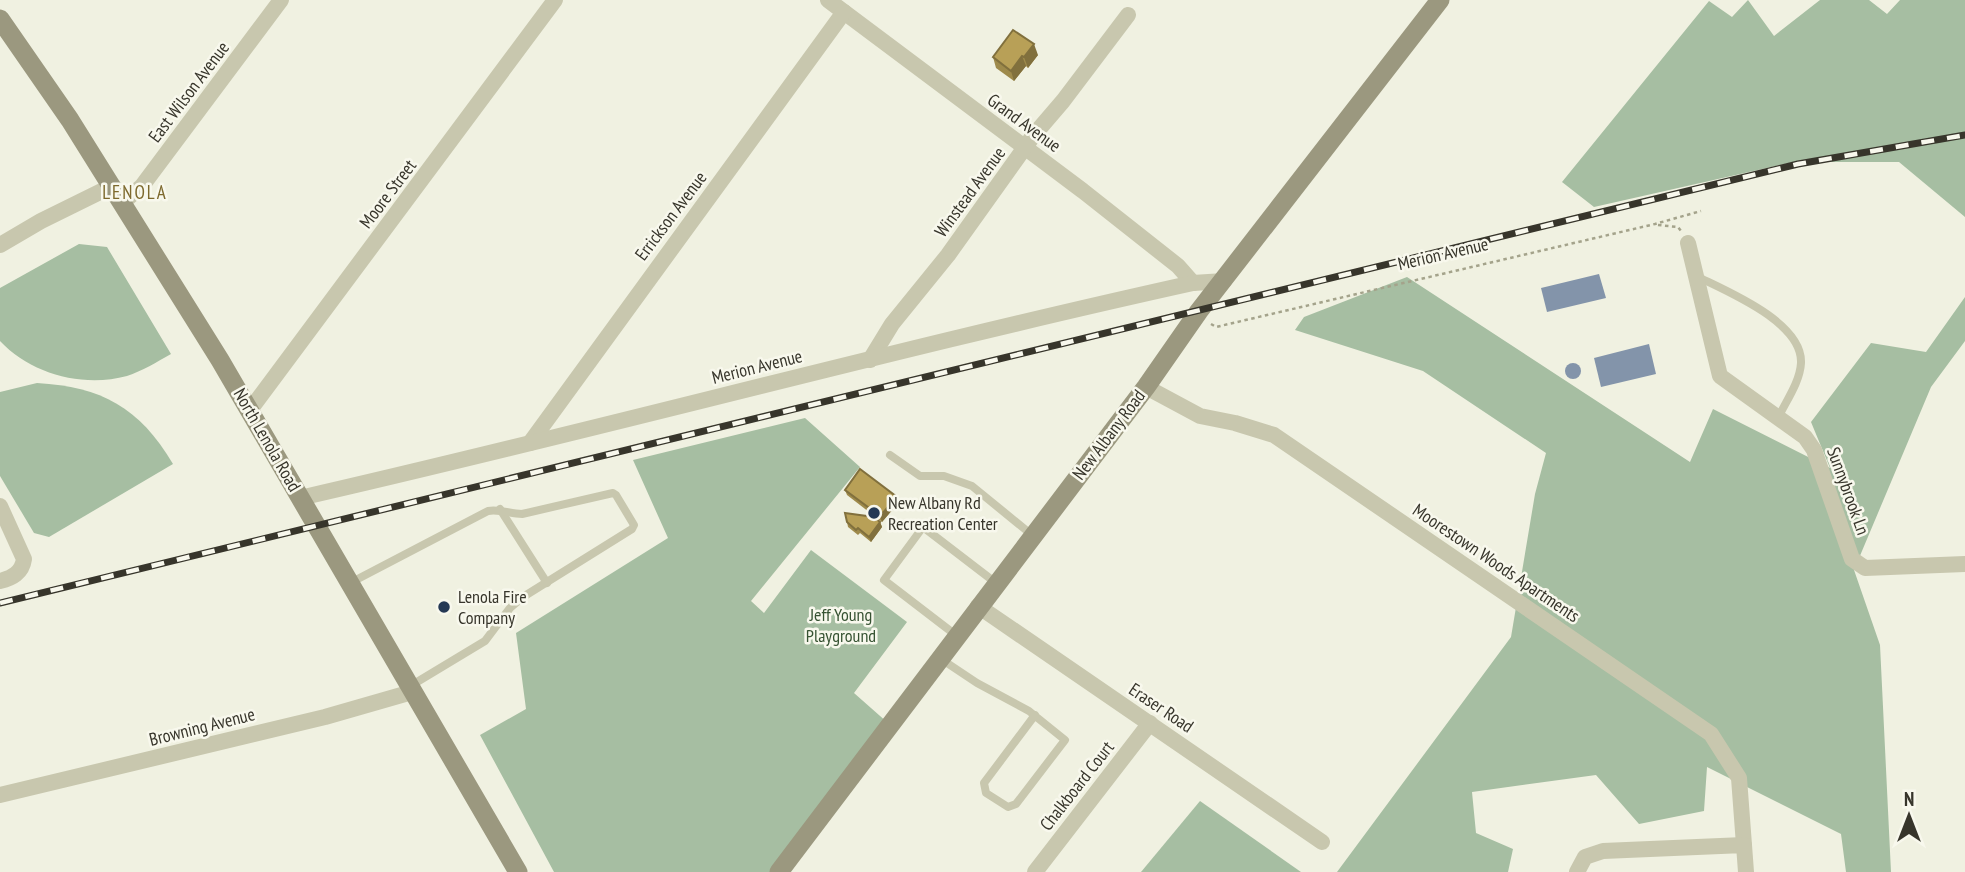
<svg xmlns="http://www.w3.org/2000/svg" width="1965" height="872" font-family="'PT Sans Narrow',sans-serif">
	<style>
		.green { fill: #a6bea2 }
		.water { fill: #8394aa }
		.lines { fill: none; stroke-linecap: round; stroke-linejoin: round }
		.path { stroke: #a4a38b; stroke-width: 2.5; stroke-dasharray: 3.5 3.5; stroke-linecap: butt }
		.service { stroke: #c8c7ae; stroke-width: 8 }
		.minor { stroke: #c8c7ae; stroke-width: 16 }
		.secondary { stroke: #9b987f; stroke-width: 19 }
		.rail-casing { stroke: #37352b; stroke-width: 7 }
		.rail { stroke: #f8f8ed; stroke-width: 4.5; stroke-dasharray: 13; stroke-linecap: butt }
		.wall { fill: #9e8a4b }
		.shaded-wall { fill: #81703d }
		.building { fill: #b8a057; stroke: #81703d; stroke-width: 2 }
		.poi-dot { fill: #253954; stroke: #f8f8ed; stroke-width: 2.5 }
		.labels { text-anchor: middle; stroke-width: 5; stroke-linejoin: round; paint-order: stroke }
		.street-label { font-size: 18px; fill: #37352b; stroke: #f8f8ed }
		.poi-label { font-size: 18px; fill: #37352b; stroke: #f8f8ed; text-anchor: start }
		.park-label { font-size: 18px; fill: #365232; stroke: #f8f8ed }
		.neighbourhood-label { font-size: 19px; letter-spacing: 2px; fill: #7d692d; stroke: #f8f8ed }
	</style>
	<rect width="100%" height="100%" fill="#f0f1e1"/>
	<g class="green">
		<path d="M 1748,0 L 1774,36 L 1820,0 L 1869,0 L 1887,14 L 1900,0 L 1965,0 L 1965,217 L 1899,162 L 1793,162 L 1594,207 L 1562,182 L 1709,1 L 1732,17 Z"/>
		<path d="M 79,244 L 107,247 L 171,354 C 157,362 142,371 127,376 C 83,388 31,374 0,341 L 0,288 Z"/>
		<path d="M 1407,277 L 1690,462 L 1713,409 L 1830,468 L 1811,422 L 1871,343 L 1926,352 L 1965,297 L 1965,341 L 1931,387 L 1854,570 L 1880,645 L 1891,872 L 1846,872 L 1841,834 L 1707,767 L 1704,811 L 1639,824 L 1596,775 L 1472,792 L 1476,833 L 1513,849 L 1508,872 L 1337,872 L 1511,637 L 1535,494 L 1546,453 L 1423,371 L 1295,330 L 1304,317 Z"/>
		<path d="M 37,383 C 102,387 139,407 173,464 L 49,537 L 34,533 L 0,476 L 0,392 Z"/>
		<path d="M 805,418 L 860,467 L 751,601 L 764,613 L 811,550 L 907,622 L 854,693 L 888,723 L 776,872 L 554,872 L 480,735 L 526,709 L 516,633 L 668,538 L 633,460 Z"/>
		<path d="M 1200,801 L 1301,872 L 1141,872 Z"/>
	</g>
	<g class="water">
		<path d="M 1599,274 L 1606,298 L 1547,312 L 1541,288 Z"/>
		<path d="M 1649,344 L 1656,374 L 1601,387 L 1594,358 Z"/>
		<circle cx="1573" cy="371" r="8"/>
	</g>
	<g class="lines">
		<g class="path">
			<path d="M 1658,225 L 1678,227 L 1681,231"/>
			<path d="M 1211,324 L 1216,327 L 1655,224 L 1701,211"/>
		</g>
		<g class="service">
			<path d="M 1696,276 C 1726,291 1803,322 1801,363 C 1800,382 1786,401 1778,418"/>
			<path d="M 890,455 L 920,476 L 944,476 L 972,486 L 1032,535"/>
			<path d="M 500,509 L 547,583"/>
			<path d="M 350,583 L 488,511 C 501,509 510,514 522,514 L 613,493 L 616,495 L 634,525 L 632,529 L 523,597 L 510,608 L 485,641 L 412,685"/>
			<path d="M 957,636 L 884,580 L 923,527 L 996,583"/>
			<path d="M 941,659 L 977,683 L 1029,711 L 1065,740 L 1016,804 L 1008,807 L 986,793 L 984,783 L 1035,715"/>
		</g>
		<g class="minor">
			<path d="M 828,0 L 1083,191 L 1178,266 L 1193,283"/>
			<path d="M 122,203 L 142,186 L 281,0"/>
			<path d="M 1688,243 L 1720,376 L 1805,437 L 1814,450 L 1852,559 L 1865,568 L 1965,564"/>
			<path d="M 0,245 L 41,221 L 112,186"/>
			<path d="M 870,360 L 892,324 L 948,255 L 1033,136 L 1063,101 L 1128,15"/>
			<path d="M 1146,387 L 1200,416 L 1235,423 L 1274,435 L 1711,734 L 1739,778 L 1744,845"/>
			<path d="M 250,410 L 555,0"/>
			<path d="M 530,443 L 844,12"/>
			<path d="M 300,498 C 598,430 894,349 1193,283 L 1224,281"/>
			<path d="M 0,506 L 24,559 C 22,573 12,578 0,581"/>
			<path d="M 978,606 L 1322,842"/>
			<path d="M 0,795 L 325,717 L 412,692"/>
			<path d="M 1035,872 L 1150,723"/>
			<path d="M 1577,872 L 1585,857 L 1603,851 L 1744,845 L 1746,872"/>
		</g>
		<g class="secondary">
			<path d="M 0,19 L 70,120 L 220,360 L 518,872"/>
			<path d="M 779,872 L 1146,387 L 1199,311 L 1440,0"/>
		</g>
		<defs>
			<path id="rail" d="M 0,603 L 1798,164 L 1965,135"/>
		</defs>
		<use href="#rail" class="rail-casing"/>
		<use href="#rail" class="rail"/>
	</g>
	<g class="wall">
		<path d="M 1038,55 L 1028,68 L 1026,66 L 1014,81 L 996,68 L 993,57 Z"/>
		<path d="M 845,490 L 899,502 L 882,522 L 847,495 Z"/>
		<path d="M 847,522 L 880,522 L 882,527 L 871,542 L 860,533 L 858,535 L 848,527 Z"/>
	</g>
	<g class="shaded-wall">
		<path d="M 1034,44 L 1038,55 L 1028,68 L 1024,57 Z"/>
		<path d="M 1022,56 L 1026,66 L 1014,81 L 1011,71 Z"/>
		<path d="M 897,497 L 899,502 L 882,522 L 880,516 Z"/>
		<path d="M 880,522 L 882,527 L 871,542 L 869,537 Z"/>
	</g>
	<g class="building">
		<path d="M 1013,30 L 1034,44 L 1024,57 L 1022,56 L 1011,71 L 993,57 Z"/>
		<path d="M 860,469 L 897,497 L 880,516 L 845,490 Z"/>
		<path d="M 845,513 L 874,517 L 880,522 L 869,537 L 858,528 L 856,530 L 847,522 Z"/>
	</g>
	<g class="poi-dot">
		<circle cx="874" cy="513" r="7"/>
		<circle cx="444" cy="607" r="7"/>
	</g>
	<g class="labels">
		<g class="street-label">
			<text transform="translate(189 92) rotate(-53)" y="6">East Wilson Avenue</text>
			<text transform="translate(1024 123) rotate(36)" y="6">Grand Avenue</text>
			<text transform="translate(970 192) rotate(-54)" y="6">Winstead Avenue</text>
			<text transform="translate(388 194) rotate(-53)" y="6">Moore Street</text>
			<text transform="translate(671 216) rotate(-53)" y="6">Errickson Avenue</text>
			<text transform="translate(1443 254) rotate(-13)" y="6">Merion Avenue</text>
			<text transform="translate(757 367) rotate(-14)" y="6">Merion Avenue</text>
			<text transform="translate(1109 435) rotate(-53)" y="6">New Albany Road</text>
			<text transform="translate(267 440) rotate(60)" y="6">North Lenola Road</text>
			<text transform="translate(1848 491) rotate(70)" y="6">Sunnybrook Ln</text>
			<text transform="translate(1496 563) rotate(34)" y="6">Moorestown Woods Apartments</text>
			<text transform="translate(1161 708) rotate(34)" y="6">Eraser Road</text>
			<text transform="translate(202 727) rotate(-14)" y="6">Browning Avenue</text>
			<text transform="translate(1077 786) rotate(-52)" y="6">Chalkboard Court</text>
		</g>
		<g class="poi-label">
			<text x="888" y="509">New Albany Rd<tspan x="888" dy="21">Recreation Center</tspan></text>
			<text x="458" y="603">Lenola Fire<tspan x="458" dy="21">Company</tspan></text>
		</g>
		<g class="park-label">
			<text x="841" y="621">Jeff Young<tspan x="841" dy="21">Playground</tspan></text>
		</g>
		<g class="neighbourhood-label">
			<text x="135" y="199">LENOLA</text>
		</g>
	</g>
	<g transform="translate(1909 816)" stroke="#f8f8ed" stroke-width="5" paint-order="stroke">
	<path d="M0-5L12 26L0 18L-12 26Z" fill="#37352b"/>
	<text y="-10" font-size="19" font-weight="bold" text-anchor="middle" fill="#37352b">N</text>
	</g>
</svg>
